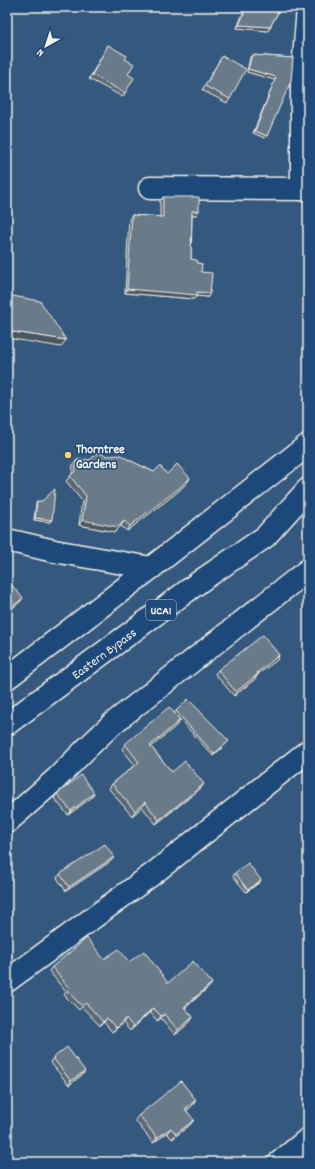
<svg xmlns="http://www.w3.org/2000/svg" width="315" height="1169" font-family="Dekko,sans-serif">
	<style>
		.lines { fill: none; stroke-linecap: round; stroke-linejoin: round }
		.minor-casing { stroke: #f4f1e8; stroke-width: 25 }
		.major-casing { stroke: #f4f1e8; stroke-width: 25 }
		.minor { stroke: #1f4a7a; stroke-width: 22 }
		.major { stroke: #1f4a7a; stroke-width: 22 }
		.wall { fill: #5a6976; stroke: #f4f1e8 }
		.shaded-wall { fill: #4a5560; stroke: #f4f1e8 }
		.building { fill: #697a89; stroke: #f4f1e8 }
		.poi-dot { fill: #ffd166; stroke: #1f4a7a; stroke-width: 1.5 }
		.labels { text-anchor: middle; stroke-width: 3; stroke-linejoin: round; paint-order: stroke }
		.shield { fill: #1f4a7a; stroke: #b4bfc7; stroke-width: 1 }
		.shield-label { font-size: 12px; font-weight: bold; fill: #f4f1e8 }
		.poi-label { font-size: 13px; font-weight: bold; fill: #f4f1e8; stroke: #1f4a7a; text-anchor: start }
		.street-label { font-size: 13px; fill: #f4f1e8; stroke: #1f4a7a }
	</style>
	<rect width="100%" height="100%" fill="#35587e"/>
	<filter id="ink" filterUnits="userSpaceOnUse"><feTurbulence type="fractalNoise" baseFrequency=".025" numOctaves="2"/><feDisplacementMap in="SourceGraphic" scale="8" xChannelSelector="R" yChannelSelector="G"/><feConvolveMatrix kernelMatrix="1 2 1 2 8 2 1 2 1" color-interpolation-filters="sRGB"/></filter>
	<g filter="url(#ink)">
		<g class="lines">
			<defs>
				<g id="minor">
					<path d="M 150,188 L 308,189"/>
					<path d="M 302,189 L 302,83 L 308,8"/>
					<path d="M 7,540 L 54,551 L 151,568"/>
					<path d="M 7,822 L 56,779 L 88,747 L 112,724 L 308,570"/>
					<path d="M 7,981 L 154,873 L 308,751"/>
					<path d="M 280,1162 L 308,1139"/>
				</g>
				<g id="major">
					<path d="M 7,678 L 151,568 L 308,445"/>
					<path id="s1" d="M 7,724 L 202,580 L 265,537 L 308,489"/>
				</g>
			</defs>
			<use href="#minor" class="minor-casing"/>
			<use href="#major" class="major-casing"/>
			<use href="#minor" class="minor"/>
			<use href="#major" class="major"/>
		</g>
		<g class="wall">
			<path d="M 247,7 L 281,7 L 268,31 L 237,28 L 243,13 Z"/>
			<path d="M 108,45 L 125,59 L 128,74 L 125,93 L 123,97 L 89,79 Z"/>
			<path d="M 252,55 L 293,58 L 267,136 L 265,138 L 253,133 L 275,80 L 247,72 L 250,57 Z"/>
			<path d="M 222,56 L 230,99 L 227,103 L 202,90 Z"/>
			<path d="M 163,197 L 196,215 L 192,215 L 191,259 L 197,263 L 201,272 L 208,297 L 197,296 L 194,299 L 125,293 L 129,219 L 132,215 L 160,217 L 160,201 Z"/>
			<path d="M 107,456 L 129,460 L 154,472 L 190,478 L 186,484 L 175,494 L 127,531 L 121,526 L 115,532 L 79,525 L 82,501 L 66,481 L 72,474 L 73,465 L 77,460 L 90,460 Z"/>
			<path d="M 37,501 L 52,520 L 50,522 L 34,520 L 36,503 Z"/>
			<path d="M 279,655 L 277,660 L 258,674 L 255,679 L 234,696 L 215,674 L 218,670 Z"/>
			<path d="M 176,711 L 227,743 L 213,756 L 174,713 Z"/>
			<path d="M 180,720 L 177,725 L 151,747 L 172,772 L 200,789 L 156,824 L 142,807 L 132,816 L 109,789 L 112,784 L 135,765 L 122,749 L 125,744 Z"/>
			<path d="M 94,793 L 92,797 L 68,815 L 54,798 L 57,794 Z"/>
			<path d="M 114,857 L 111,861 L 66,891 L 57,878 L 60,874 Z"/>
			<path d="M 235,873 L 260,882 L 246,892 L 233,876 Z"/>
			<path d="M 104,959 L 129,962 L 168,983 L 212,983 L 209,987 L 185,1008 L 193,1017 L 190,1022 L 175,1035 L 161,1018 L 157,1021 L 150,1012 L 130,1031 L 123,1023 L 112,1032 L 104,1022 L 100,1026 L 82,1007 L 79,1010 L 64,995 L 66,992 L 49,971 L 52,967 Z"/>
			<path d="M 53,1058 L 85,1071 L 82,1075 L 69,1085 L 50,1062 Z"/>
			<path d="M 196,1100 L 192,1106 L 187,1110 L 190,1125 L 172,1139 L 167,1133 L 153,1143 L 135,1120 L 139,1115 Z"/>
		</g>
		<g class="shaded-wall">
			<path d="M 239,25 L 270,27 L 268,31 L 237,28 Z"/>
			<path d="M 248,69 L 276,77 L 275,80 L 247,72 Z"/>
			<path d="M 255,131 L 267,136 L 265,138 L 253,133 Z"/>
			<path d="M 192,211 L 199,211 L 196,215 L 189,215 Z"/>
			<path d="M 127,289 L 197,292 L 210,293 L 208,297 L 197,296 L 194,299 L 125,293 Z"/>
			<path d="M 7,331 L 66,340 L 61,347 L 7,338 Z"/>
			<path d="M 190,478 L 186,484 L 175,494 L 127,531 L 130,526 Z"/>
			<path d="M 35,518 L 52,520 L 50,522 L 34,520 Z"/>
			<path d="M 82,520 L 124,521 L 121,526 L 115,532 L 79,525 Z"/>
			<path d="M 23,598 L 20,602 L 7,613 L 7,611 Z"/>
			<path d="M 279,655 L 277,660 L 254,677 L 257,673 Z"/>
			<path d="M 258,674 L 255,679 L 234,696 L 236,692 Z"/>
			<path d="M 180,720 L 177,725 L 147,751 L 150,746 Z"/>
			<path d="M 229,741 L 227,743 L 213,756 L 214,754 Z"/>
			<path d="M 204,784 L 200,789 L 156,824 L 159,820 Z"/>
			<path d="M 94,793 L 92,797 L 68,815 L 71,811 Z"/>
			<path d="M 145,802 L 142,807 L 132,816 L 135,811 Z"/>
			<path d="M 114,857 L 111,861 L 66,891 L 69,887 Z"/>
			<path d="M 261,880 L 260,882 L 246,892 L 248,890 Z"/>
			<path d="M 212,983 L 209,987 L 181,1011 L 184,1007 Z"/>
			<path d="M 153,1008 L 150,1012 L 130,1031 L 133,1027 Z"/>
			<path d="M 164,1014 L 161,1018 L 157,1021 L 161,1016 Z"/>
			<path d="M 193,1017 L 190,1022 L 175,1035 L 178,1030 Z"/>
			<path d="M 107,1018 L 104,1022 L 100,1026 L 103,1022 Z"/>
			<path d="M 126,1018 L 123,1023 L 112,1032 Z"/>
			<path d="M 85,1071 L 82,1075 L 69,1085 L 71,1081 Z"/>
			<path d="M 196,1100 L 192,1106 L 181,1114 L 185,1109 Z"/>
			<path d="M 194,1120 L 190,1125 L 172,1139 L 176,1134 Z"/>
			<path d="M 171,1128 L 167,1133 L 153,1143 L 157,1138 Z"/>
		</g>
		<g class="building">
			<path d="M 247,7 L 281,7 L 270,27 L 239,25 Z"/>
			<path d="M 108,45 L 127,56 L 125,59 L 134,64 L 128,74 L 134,78 L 125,93 L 92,75 Z"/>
			<path d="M 252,55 L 293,58 L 291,81 L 267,136 L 255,131 L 276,77 L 248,69 Z"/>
			<path d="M 222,56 L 246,69 L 230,99 L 205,86 Z"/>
			<path d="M 163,197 L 199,197 L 199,211 L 192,211 L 191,259 L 197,260 L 197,263 L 202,264 L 201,272 L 212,273 L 210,293 L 197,292 L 197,295 L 127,289 L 132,215 L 163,217 Z"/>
			<path d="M 7,295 L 40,301 L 66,340 L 7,331 Z"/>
			<path d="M 98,452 L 107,456 L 121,455 L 129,460 L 154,472 L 160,466 L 167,474 L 177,464 L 190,478 L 178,489 L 130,526 L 124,521 L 118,527 L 82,520 L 86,496 L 70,476 L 75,471 L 77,460 L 90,460 Z"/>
			<path d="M 55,489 L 52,520 L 35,518 L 37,501 L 42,501 Z"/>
			<path d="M 7,580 L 23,598 L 7,611 Z"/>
			<path d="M 263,635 L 279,655 L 257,673 L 258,674 L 236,692 L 218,670 Z"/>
			<path d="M 188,699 L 229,741 L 214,754 L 176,711 Z"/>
			<path d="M 169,707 L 180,720 L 150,746 L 172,772 L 185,761 L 204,784 L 159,820 L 145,802 L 135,811 L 112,784 L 139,762 L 125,744 Z"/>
			<path d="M 81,775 L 94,793 L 71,811 L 57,794 Z"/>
			<path d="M 105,844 L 114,857 L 69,887 L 60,874 Z"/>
			<path d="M 248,863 L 261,880 L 248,890 L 235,873 Z"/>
			<path d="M 87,938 L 104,959 L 119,949 L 129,962 L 144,951 L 168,983 L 193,961 L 212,983 L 184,1007 L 193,1017 L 178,1030 L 164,1014 L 161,1016 L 153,1008 L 133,1027 L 126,1018 L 116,1028 L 107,1018 L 103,1022 L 86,1003 L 82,1006 L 67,991 L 69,988 L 52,967 Z"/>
			<path d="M 67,1047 L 85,1071 L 71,1081 L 53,1058 Z"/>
			<path d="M 181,1081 L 196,1100 L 185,1109 L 194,1120 L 176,1134 L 171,1128 L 157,1138 L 139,1115 Z"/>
		</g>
	</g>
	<circle class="poi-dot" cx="68" cy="455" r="4"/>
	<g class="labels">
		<rect class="shield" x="146" y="600" width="30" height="20" rx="3"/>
		<g class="shield-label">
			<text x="161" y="614">UCA1</text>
		</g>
		<g class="poi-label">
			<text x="76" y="453">Thorntree<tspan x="76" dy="15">Gardens</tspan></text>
		</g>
		<g class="street-label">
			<text dy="5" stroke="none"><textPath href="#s1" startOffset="120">Eastern Bypass</textPath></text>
		</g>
	</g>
	<rect width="315" height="1169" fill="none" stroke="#1f4a7a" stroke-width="24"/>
	<rect x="12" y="12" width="291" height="1145" fill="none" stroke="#f4f1e8" stroke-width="1.5" filter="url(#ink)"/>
	<g transform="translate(46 46) rotate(219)" stroke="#1f4a7a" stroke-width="3" paint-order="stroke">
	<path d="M0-3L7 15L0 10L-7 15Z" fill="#f4f1e8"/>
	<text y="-6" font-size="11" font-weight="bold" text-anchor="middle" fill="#f4f1e8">N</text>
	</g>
</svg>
